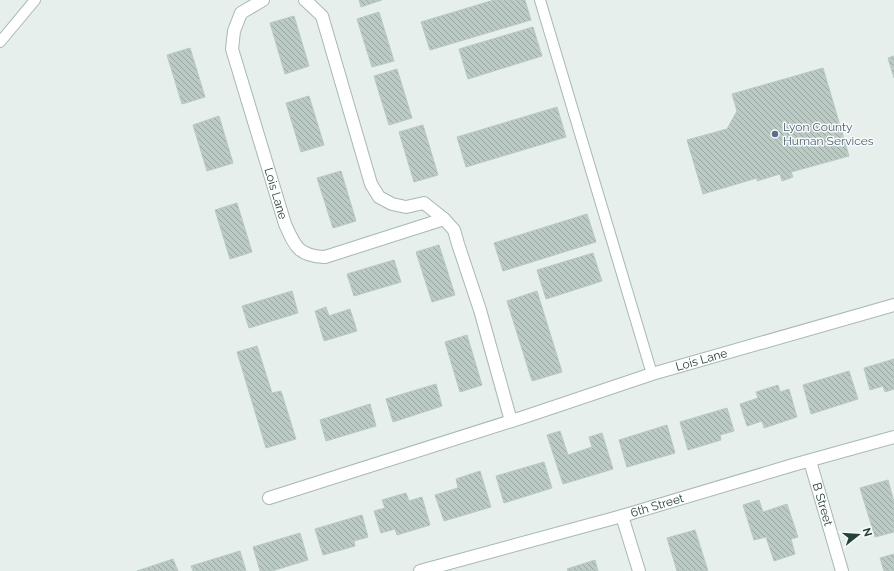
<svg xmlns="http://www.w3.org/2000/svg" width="894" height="571" font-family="Raleway,sans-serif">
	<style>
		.building { fill: url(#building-back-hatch); stroke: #b8c9c2 }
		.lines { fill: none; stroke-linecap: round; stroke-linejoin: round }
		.lane-casing { stroke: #a8b8b2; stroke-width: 12 }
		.street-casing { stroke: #a8b8b2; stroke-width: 14 }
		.lane { stroke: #fff; stroke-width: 10 }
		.street { stroke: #fff; stroke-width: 12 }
		.service-dot { fill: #5c6f8a; stroke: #f7fbf9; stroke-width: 1.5 }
		.labels { text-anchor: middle; stroke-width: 3; stroke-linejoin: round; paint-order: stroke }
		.service-label { font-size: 12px; fill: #4e5e75; stroke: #f7fbf9; text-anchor: start }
		.street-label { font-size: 12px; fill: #24423a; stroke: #f7fbf9 }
	</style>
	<defs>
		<pattern id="building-back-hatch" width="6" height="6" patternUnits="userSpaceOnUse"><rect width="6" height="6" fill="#bbcac4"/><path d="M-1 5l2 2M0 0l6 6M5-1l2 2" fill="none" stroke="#98a6a0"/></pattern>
	</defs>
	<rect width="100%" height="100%" fill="#e6efeb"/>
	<g class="building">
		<path d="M 359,0 L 382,0 L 361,7 Z"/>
		<path d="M 494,0 L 525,0 L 531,20 L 430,50 L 421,22 Z"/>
		<path d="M 379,12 L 394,61 L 372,67 L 357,19 Z"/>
		<path d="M 294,16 L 309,66 L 285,74 L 270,23 Z"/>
		<path d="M 533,27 L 542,56 L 468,79 L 459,49 Z"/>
		<path d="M 190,48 L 205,97 L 182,104 L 167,55 Z"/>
		<path d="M 894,56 L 894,78 L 888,58 Z"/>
		<path d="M 823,68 L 849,156 L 791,172 L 793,177 L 782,181 L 780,174 L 757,181 L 757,178 L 703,194 L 687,140 L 727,129 L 737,111 L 732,94 Z"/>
		<path d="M 397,69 L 412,118 L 389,125 L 374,76 Z"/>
		<path d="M 309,96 L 324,145 L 301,152 L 286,103 Z"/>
		<path d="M 557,107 L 566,137 L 466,167 L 457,137 Z"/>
		<path d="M 219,116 L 233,163 L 207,171 L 193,125 Z"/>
		<path d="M 423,125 L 438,175 L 414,182 L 399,132 Z"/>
		<path d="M 341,171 L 356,221 L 333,228 L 317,178 Z"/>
		<path d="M 237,203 L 252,252 L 230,259 L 215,210 Z"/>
		<path d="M 587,214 L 596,242 L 503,271 L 494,243 Z"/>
		<path d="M 439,245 L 455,295 L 432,302 L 416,252 Z"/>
		<path d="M 593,253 L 602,281 L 546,299 L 537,270 Z"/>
		<path d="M 394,260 L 401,282 L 354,296 L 347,274 Z"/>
		<path d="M 292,291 L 298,313 L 249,328 L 242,306 Z"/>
		<path d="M 537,291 L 562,372 L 532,381 L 507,301 Z"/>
		<path d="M 326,307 L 329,316 L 350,309 L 357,331 L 324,341 L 315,311 Z"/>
		<path d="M 467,335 L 482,385 L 460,392 L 445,342 Z"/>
		<path d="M 257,346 L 272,393 L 281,391 L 296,439 L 266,448 L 237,352 Z"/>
		<path d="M 894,359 L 894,389 L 885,392 L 883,386 L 870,390 L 864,368 Z"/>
		<path d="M 849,371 L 858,399 L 811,414 L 803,385 Z"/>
		<path d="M 436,384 L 442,406 L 393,422 L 386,399 Z"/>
		<path d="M 778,385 L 780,392 L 789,389 L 797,417 L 764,428 L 762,421 L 747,426 L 740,404 L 758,398 L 756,392 Z"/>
		<path d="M 370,404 L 376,426 L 326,441 L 320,420 Z"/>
		<path d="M 727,408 L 734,431 L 720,435 L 721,440 L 688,450 L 680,422 Z"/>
		<path d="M 667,425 L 675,453 L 627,467 L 619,440 Z"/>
		<path d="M 560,431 L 568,455 L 592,447 L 589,437 L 602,433 L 613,469 L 563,484 L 547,435 Z"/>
		<path d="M 544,462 L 552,488 L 504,503 L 496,476 Z"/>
		<path d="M 480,471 L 491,507 L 444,521 L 435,495 L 458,488 L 456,479 Z"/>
		<path d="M 888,480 L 894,502 L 894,532 L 875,537 L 860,488 Z"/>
		<path d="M 406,493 L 409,501 L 422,497 L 430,525 L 397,535 L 395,529 L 381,533 L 374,511 L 385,508 L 382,500 Z"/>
		<path d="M 759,500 L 763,512 L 787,504 L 798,537 L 791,539 L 795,554 L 774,561 L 766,537 L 754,540 L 743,505 Z"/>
		<path d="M 362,515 L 368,537 L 354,541 L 355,546 L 323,555 L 315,529 Z"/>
		<path d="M 695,530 L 708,571 L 677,571 L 667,538 Z"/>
		<path d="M 300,533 L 308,560 L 272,571 L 260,571 L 253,547 Z"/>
		<path d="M 240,551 L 246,571 L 193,571 L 191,566 Z"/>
		<path d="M 894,554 L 894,571 L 884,571 L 880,558 Z"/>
		<path d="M 173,559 L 178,571 L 137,571 Z"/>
		<path d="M 595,560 L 598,571 L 568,571 L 567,569 Z"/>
	</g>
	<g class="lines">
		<defs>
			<g id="lane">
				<path d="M 540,0 L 652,374"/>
				<path d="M 0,42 L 35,0"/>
			</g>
			<g id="street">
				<path id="s1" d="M 263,0 L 241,13 L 234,31 L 232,49 L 285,224 C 295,246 298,256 325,257 L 444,219"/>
				<path d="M 305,0 L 322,16 L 371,184 L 379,197 L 392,204 L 406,207 L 424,203 L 444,219 L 454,230 L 458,244 L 480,310 L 511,421"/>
				<path id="s2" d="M 810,461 L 842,571"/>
				<path id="s3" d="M 269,498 L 524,417 L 652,374 L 894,305"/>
				<path d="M 622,516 L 639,571"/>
				<path id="s4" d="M 420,571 L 622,516 L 793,465 L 894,437"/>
			</g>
		</defs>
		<use href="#lane" class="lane-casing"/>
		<use href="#street" class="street-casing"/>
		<use href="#lane" class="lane"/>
		<use href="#street" class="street"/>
	</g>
	<circle class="service-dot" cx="775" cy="134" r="4"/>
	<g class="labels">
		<g class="service-label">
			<text x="783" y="131">Lyon County<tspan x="783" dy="14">Human Services</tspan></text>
		</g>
		<g class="street-label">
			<text dy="4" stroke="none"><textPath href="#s1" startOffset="214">Lois Lane</textPath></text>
			<text dy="4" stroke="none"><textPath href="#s3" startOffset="454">Lois Lane</textPath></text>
			<text dy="4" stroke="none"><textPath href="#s2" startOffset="45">B Street</textPath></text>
			<text dy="4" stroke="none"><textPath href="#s4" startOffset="246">6th Street</textPath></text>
		</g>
	</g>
	<g transform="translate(858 535) rotate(73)" stroke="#f7fbf9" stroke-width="3" paint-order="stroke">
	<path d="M0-3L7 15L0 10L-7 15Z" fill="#24423a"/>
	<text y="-6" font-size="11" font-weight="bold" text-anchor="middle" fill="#24423a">N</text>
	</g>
</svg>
